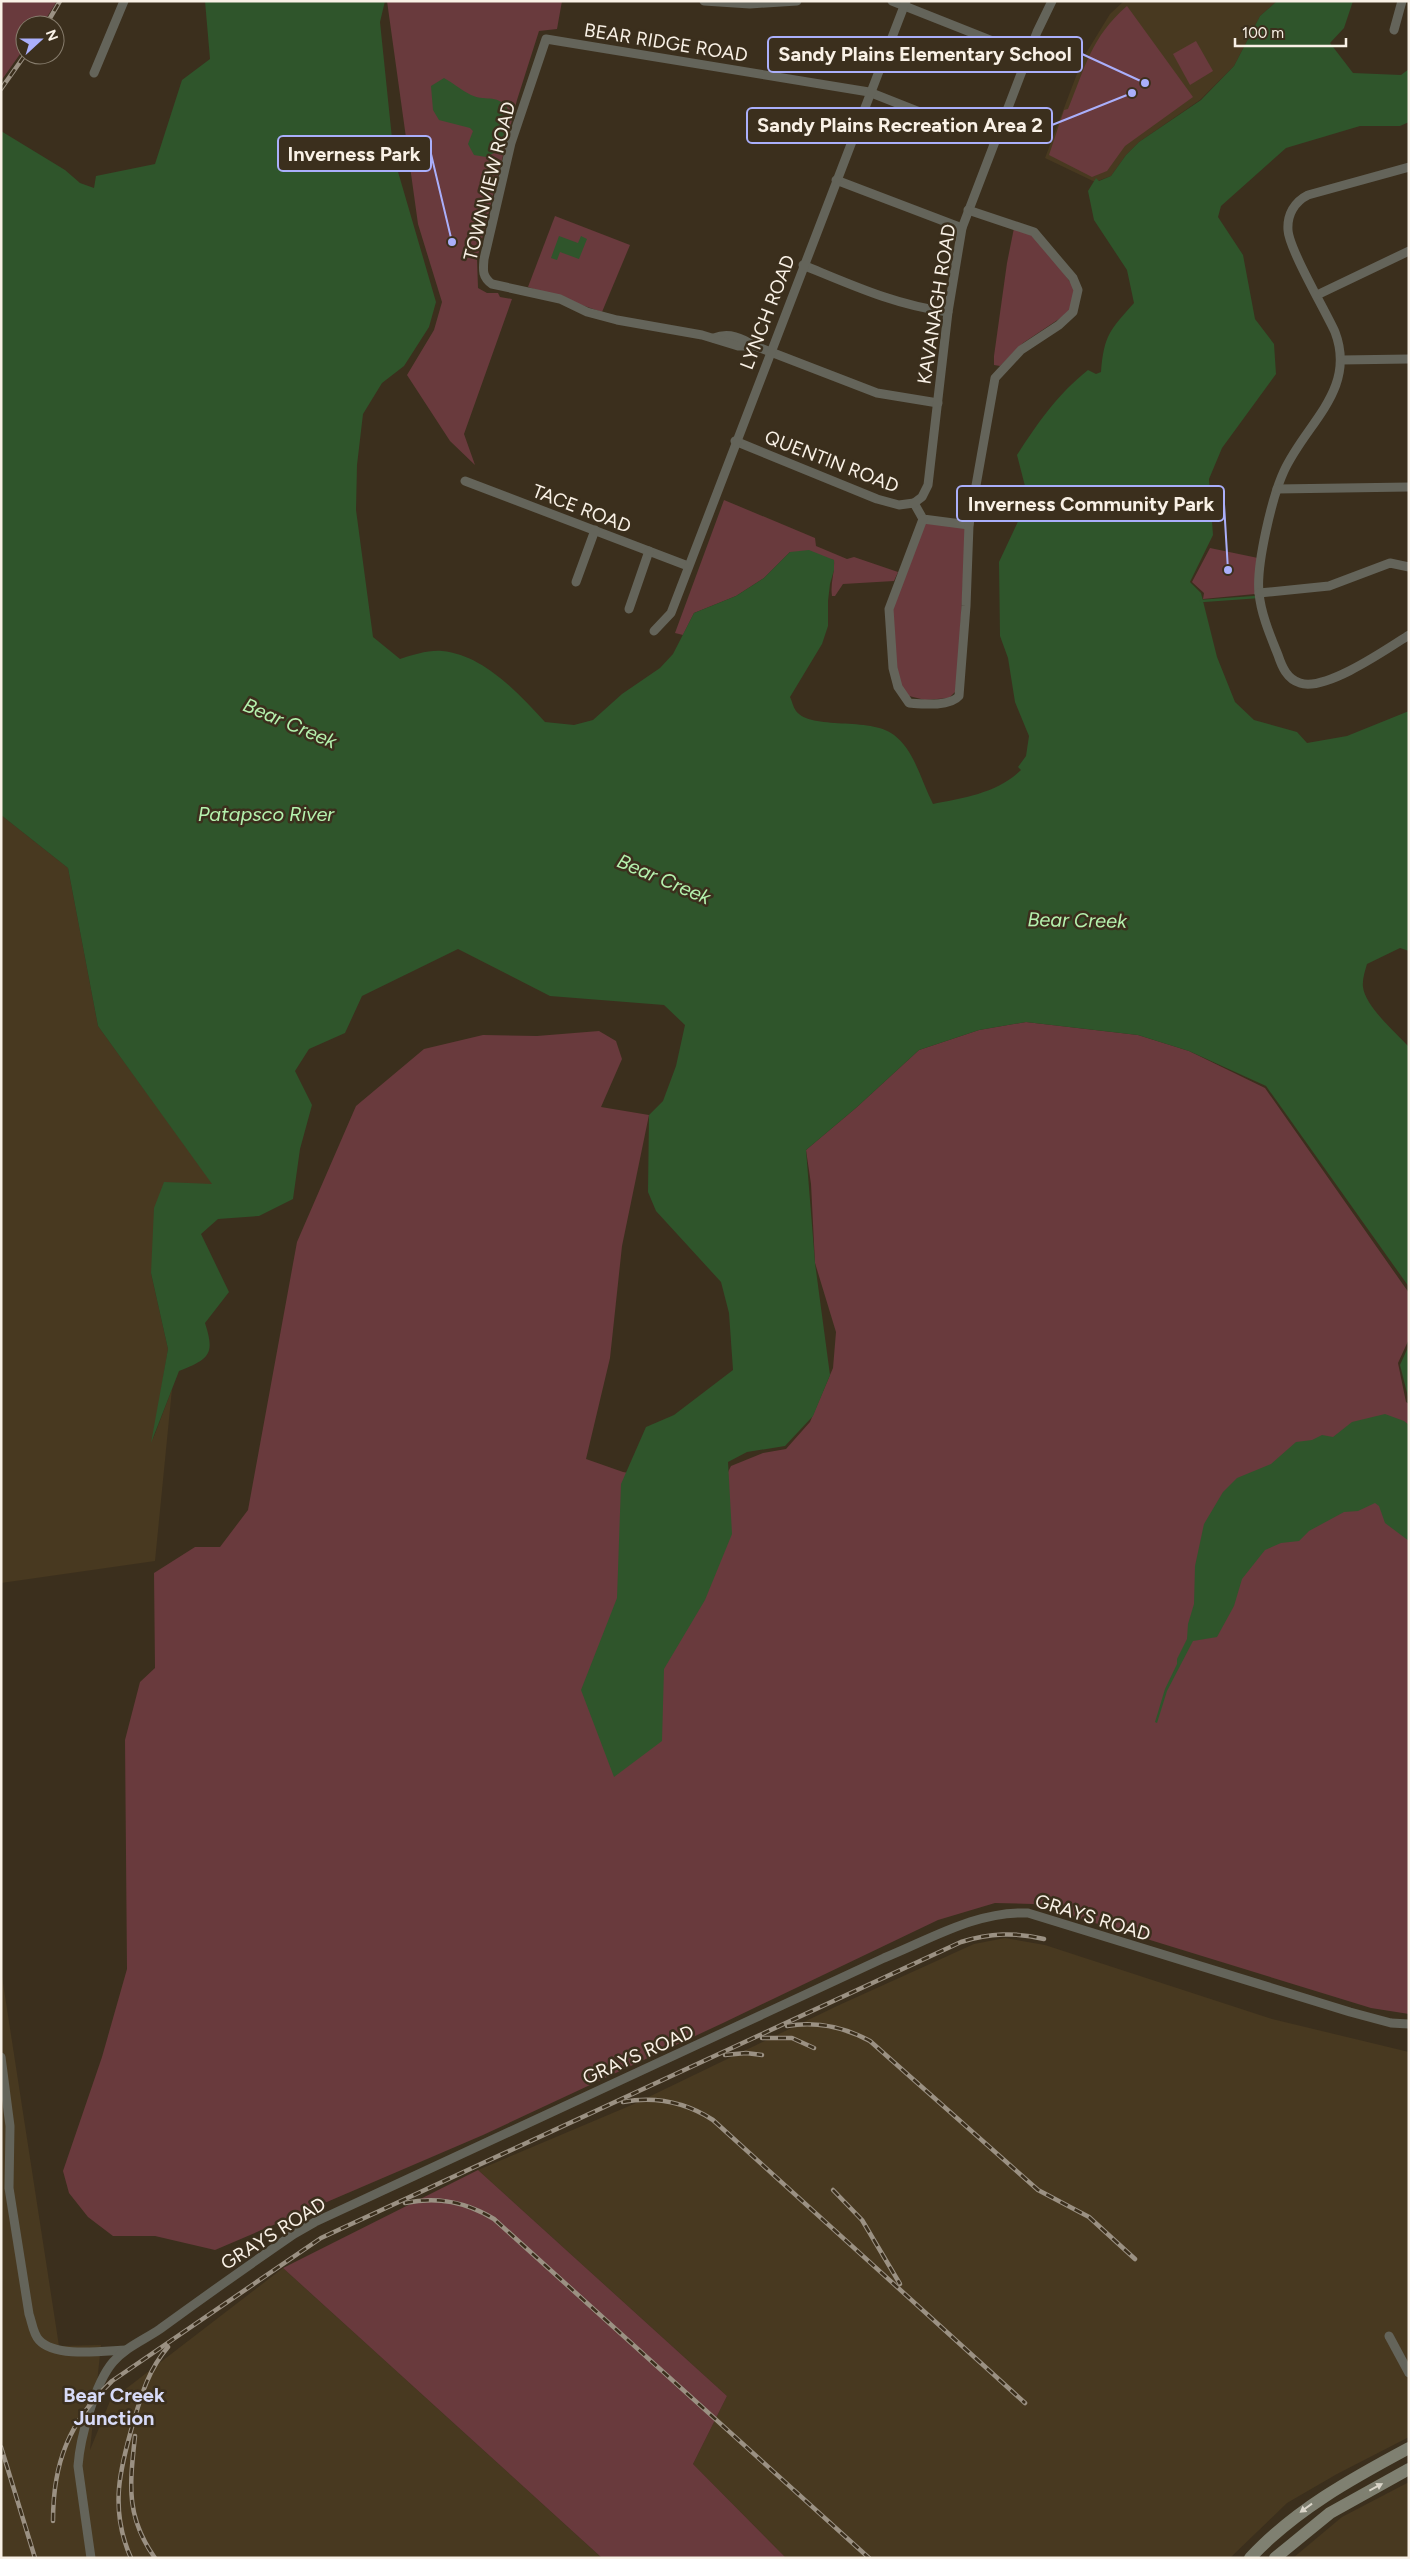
<svg xmlns="http://www.w3.org/2000/svg" width="1410" height="2559" font-family="Figtree,sans-serif">
	<style>
		.built { fill: #483920 }
		.green { fill: #693a3d }
		.water { fill: #2f552b }
		.lines { fill: none; stroke-linecap: round; stroke-linejoin: round }
		.stream { stroke: #2f552b; stroke-width: 2.5 }
		.minor { stroke: #64645a; stroke-width: 9 }
		.secondary { stroke: #7f8071; stroke-width: 12 }
		.rail-casing { stroke: #9b9183; stroke-width: 4.5 }
		.rail { stroke: #3b2f1d; stroke-width: 2.5; stroke-dasharray: 8; stroke-linecap: butt }
		.oneway { fill: #dad5c9 }
		.labels { text-anchor: middle; stroke-width: 5; stroke-linejoin: round; paint-order: stroke }
		.street-label { font-size: 19px; fill: #f9f1e6; stroke: #3b2f1d }
		.water-label { font-size: 20px; font-style: italic; fill: #b5f2ae; stroke: #3b2f1d }
		.neighbourhood-label { font-size: 20px; font-weight: bold; fill: #d7daf7; stroke: #3b2f1d }
		.leader { fill: none; stroke: #aaaffb; stroke-width: 2 }
		.callout-dot { fill: #aaaffb; stroke: #3b2f1d; stroke-width: 2 }
		.callout { fill: #3b2f1d; stroke: #aaaffb; stroke-width: 2 }
		.callout-label { font-size: 20px; text-anchor: middle; font-weight: bold; fill: #f9f1e6 }
	</style>
	<rect width="100%" height="100%" fill="#3b2f1d"/>
	<g class="built">
		<path d="M 1124,1 L 1277,1 L 1260,16 L 1234,66 L 1200,100 L 1139,142 L 1126,155 L 1111,176 L 1095,182 L 1045,158 L 1083,58 L 1110,14 Z"/>
		<path d="M 1,815 L 68,868 L 98,1026 L 213,1184 L 151,1273 L 168,1349 L 153,1439 L 172,1389 L 155,1561 L 1,1583 Z"/>
		<path d="M 1005,1938 L 1045,1945 L 1272,2019 L 1409,2052 L 1409,2437 L 1337,2474 L 1287,2503 L 1230,2558 L 786,2558 L 693,2464 L 727,2396 L 478,2170 L 634,2104 L 837,2006 L 974,1944 Z"/>
		<path d="M 1,1970 L 59,2346 L 101,2345 L 90,2450 L 110,2401 L 283,2268 L 602,2558 L 1,2558 Z"/>
		<path d="M 1409,2482 L 1409,2558 L 1293,2558 L 1342,2517 Z"/>
	</g>
	<g class="green">
		<path d="M 1,1 L 57,1 L 42,25 L 25,25 L 25,47 L 1,81 Z"/>
		<path d="M 387,1 L 562,1 L 557,29 L 539,31 L 517,100 L 477,259 L 478,288 L 487,293 L 498,293 L 500,297 L 512,299 L 464,434 L 475,465 L 450,441 L 407,375 L 434,330 L 442,302 L 418,224 Z"/>
		<path d="M 1127,6 L 1193,97 L 1125,146 L 1107,171 L 1092,177 L 1049,155 L 1064,110 L 1068,109 C 1085,68 1091,37 1127,6 Z"/>
		<path d="M 1196,41 L 1213,71 L 1190,85 L 1173,54 Z"/>
		<path d="M 555,216 L 630,245 L 602,312 L 528,287 Z"/>
		<path d="M 1014,228 L 1034,236 L 1044,246 L 1073,286 L 1075,297 L 1071,311 L 1023,343 L 1000,366 L 994,365 L 994,356 L 1007,263 Z"/>
		<path d="M 724,500 L 815,538 L 816,546 L 847,559 L 854,557 L 898,572 L 894,581 L 843,584 L 835,596 L 832,596 C 830,583 835,573 834,560 L 790,552 L 764,578 L 736,596 L 694,613 L 683,635 L 675,633 Z"/>
		<path d="M 924,522 L 966,528 L 957,690 L 949,698 L 925,700 L 909,696 L 901,686 L 896,664 L 892,628 L 893,603 Z"/>
		<path d="M 1210,548 L 1258,558 L 1255,594 L 1203,599 L 1204,593 L 1192,582 Z"/>
		<path d="M 1026,1022 L 1138,1035 L 1189,1051 L 1265,1088 L 1409,1293 L 1409,1339 L 1398,1363 L 1406,1402 L 1409,1404 L 1409,2014 L 1371,2008 L 1033,1904 L 995,1903 L 938,1920 L 723,2023 L 483,2135 L 215,2250 L 155,2236 L 113,2236 L 88,2217 L 69,2193 L 63,2171 L 102,2057 L 127,1969 L 125,1740 L 140,1682 L 155,1668 L 154,1573 L 195,1547 L 220,1547 L 248,1510 L 297,1242 L 356,1106 L 424,1049 L 483,1035 L 537,1036 L 599,1031 L 616,1041 L 622,1059 L 601,1107 L 649,1115 L 622,1246 L 610,1358 L 586,1459 L 623,1472 L 720,1488 L 731,1466 L 763,1453 L 786,1449 L 810,1422 L 833,1368 L 836,1332 L 815,1263 L 811,1184 L 806,1150 L 857,1107 L 919,1050 L 979,1030 Z"/>
		<path d="M 478,2170 L 727,2396 L 693,2464 L 786,2558 L 602,2558 L 283,2268 Z"/>
	</g>
	<g class="water">
		<path d="M 205,1 L 385,1 L 380,22 L 394,158 L 436,302 L 429,327 L 404,366 L 382,383 L 363,414 L 357,465 L 356,510 L 373,637 L 400,659 C 413,655 428,650 442,651 C 484,655 518,693 545,722 L 574,725 L 593,720 L 622,694 L 660,668 L 673,654 L 694,613 L 736,596 L 764,578 L 790,552 L 809,550 L 834,560 L 834,570 L 830,584 L 828,601 L 828,626 L 822,644 L 790,697 C 792,701 793,707 796,711 C 811,731 870,716 894,735 C 915,751 921,781 933,804 C 964,798 998,793 1021,770 L 1018,767 L 1026,756 L 1029,736 L 1015,702 L 1008,658 L 1000,636 L 999,562 L 1021,515 L 1026,490 L 1017,455 C 1039,421 1057,395 1088,370 L 1096,374 L 1101,372 C 1104,335 1110,330 1134,303 L 1127,270 L 1094,220 L 1088,191 L 1096,178 L 1099,181 L 1111,176 L 1126,155 L 1139,142 L 1201,100 L 1234,66 L 1260,16 L 1277,1 L 1353,1 L 1344,28 L 1330,43 L 1353,73 L 1401,75 L 1409,69 L 1409,122 L 1400,126 L 1360,126 L 1286,148 L 1221,206 L 1218,217 L 1243,255 L 1255,319 L 1274,344 L 1276,374 L 1222,448 L 1209,479 L 1213,535 L 1190,582 L 1201,593 L 1217,657 L 1235,702 L 1254,720 L 1297,732 L 1307,743 L 1347,736 L 1409,711 L 1409,951 L 1400,948 L 1367,964 C 1365,971 1362,980 1363,987 C 1365,1006 1396,1033 1409,1047 L 1409,1287 L 1266,1086 L 1189,1051 L 1138,1035 L 1026,1022 L 979,1030 L 919,1050 L 857,1107 L 806,1150 L 815,1263 L 830,1375 L 813,1416 L 785,1446 L 747,1452 L 728,1462 L 732,1534 L 705,1600 L 664,1669 L 662,1741 L 614,1777 L 581,1690 L 617,1598 L 621,1484 L 646,1427 L 674,1415 L 733,1370 L 729,1313 L 721,1282 L 656,1211 L 648,1192 L 649,1115 L 663,1101 L 676,1066 L 685,1025 L 664,1005 L 550,996 L 458,949 L 362,996 L 345,1033 L 309,1049 L 295,1071 L 312,1105 L 300,1149 L 293,1199 L 259,1216 L 218,1219 L 201,1234 L 229,1292 L 205,1323 C 215,1354 210,1359 179,1371 L 151,1443 L 168,1349 L 151,1273 L 154,1208 L 164,1182 L 212,1184 L 98,1026 L 68,868 L 1,815 L 1,131 L 65,170 L 80,183 L 94,188 L 96,176 L 155,164 L 182,80 L 210,59 Z"/>
		<path d="M 444,78 C 453,83 461,90 471,95 C 489,103 498,91 511,114 L 498,151 L 486,157 L 474,155 L 468,144 L 473,131 L 470,128 L 439,120 L 433,110 L 431,86 Z"/>
		<path d="M 559,236 L 578,243 L 581,236 L 587,239 L 579,259 L 560,252 L 557,260 L 551,258 Z"/>
		<path d="M 1409,1345 L 1409,1401 L 1400,1365 Z"/>
		<path d="M 1385,1414 L 1404,1421 L 1409,1425 L 1409,1541 L 1385,1523 L 1379,1506 L 1375,1503 L 1358,1511 L 1344,1512 L 1309,1531 L 1299,1541 L 1281,1543 L 1265,1550 L 1242,1579 L 1234,1606 L 1217,1637 L 1193,1641 L 1167,1691 L 1157,1723 L 1155,1722 L 1165,1689 L 1177,1664 L 1177,1659 L 1187,1639 L 1188,1624 L 1194,1604 L 1195,1566 L 1204,1524 L 1223,1492 L 1237,1478 L 1271,1464 L 1296,1442 L 1312,1440 L 1322,1435 L 1333,1437 L 1352,1422 Z"/>
	</g>
	<g class="lines">
		<path class="stream" d="M 1201,601 L 1257,597"/>
		<g class="minor">
			<path d="M 704,1 L 750,4 L 797,1"/>
			<path d="M 892,1 L 1028,55"/>
			<path d="M 1394,30 L 1402,1"/>
			<path d="M 94,73 L 124,1"/>
			<path d="M 1409,167 L 1308,195 C 1294,202 1287,215 1288,230 C 1289,249 1325,310 1335,332 C 1357,390 1306,423 1284,471 C 1272,497 1256,565 1259,593 C 1261,614 1270,635 1278,655 C 1282,667 1287,679 1300,683 C 1325,692 1387,649 1409,635"/>
			<path d="M 836,180 L 962,228"/>
			<path d="M 803,265 C 852,285 895,305 948,312"/>
			<path d="M 1317,295 L 1409,251"/>
			<path d="M 714,338 C 729,332 742,338 755,346 L 877,393 L 938,403"/>
			<path d="M 755,346 L 738,346 L 702,335 L 617,320 L 587,312 L 560,299 L 492,284 C 482,277 483,270 484,259 L 511,143 L 546,39 L 869,92 L 993,141"/>
			<path d="M 1341,360 L 1409,359"/>
			<path d="M 735,441 L 877,499 L 899,505 L 914,503 L 923,519 L 969,525"/>
			<path d="M 465,481 L 688,566"/>
			<path d="M 1277,489 L 1409,487"/>
			<path d="M 914,503 L 922,497 L 928,485 L 948,312 L 962,228 L 1037,32 L 1052,1"/>
			<path d="M 923,519 L 889,609 L 893,668 L 898,687 L 909,703 C 922,704 950,707 959,696 L 966,606 L 969,525 L 995,378 L 1021,350 L 1059,325 L 1073,312 L 1078,290 L 1073,278 L 1034,232 L 968,210"/>
			<path d="M 576,582 L 595,530"/>
			<path d="M 1259,593 L 1329,586 L 1390,563 L 1409,567"/>
			<path d="M 629,609 L 649,551"/>
			<path d="M 654,631 L 671,613 L 906,1"/>
			<path d="M 1,2057 L 10,2126 L 9,2188 L 29,2314 C 32,2322 33,2334 39,2340 C 55,2358 103,2351 126,2350"/>
			<path d="M 1389,2336 L 1409,2373"/>
			<path d="M 91,2558 L 78,2466 C 80,2438 95,2383 113,2362 C 126,2347 144,2340 160,2329 C 204,2297 249,2265 294,2234 L 315,2222 L 884,1958 C 931,1939 976,1911 1028,1913 L 1350,2012 L 1391,2023 L 1409,2024"/>
		</g>
		<g class="secondary">
			<path d="M 1250,2558 C 1295,2510 1351,2479 1409,2448"/>
			<path d="M 1275,2558 L 1330,2513 L 1409,2469"/>
		</g>
		<defs>
			<g id="rail">
				<path d="M 46,25 L 60,1"/>
				<path d="M 1,89 L 25,55"/>
				<path d="M 787,2026 C 817,2021 844,2027 870,2041 L 1038,2190 L 1089,2217 L 1135,2259"/>
				<path d="M 762,2038 L 792,2038 L 814,2048"/>
				<path d="M 725,2055 L 746,2053 L 762,2055"/>
				<path d="M 623,2102 C 656,2096 685,2102 713,2120 L 1025,2403"/>
				<path d="M 833,2190 L 862,2220 L 900,2284"/>
				<path d="M 405,2203 C 438,2196 466,2202 494,2219 L 869,2558"/>
				<path d="M 135,2436 C 130,2484 125,2516 155,2558"/>
				<path d="M 1,2447 L 35,2558"/>
				<path d="M 53,2521 C 53,2462 69,2422 112,2381 L 321,2238 L 961,1942 C 990,1933 1015,1932 1044,1939"/>
				<path d="M 131,2558 C 109,2509 120,2468 134,2420 C 142,2393 149,2369 168,2347"/>
			</g>
		</defs>
		<use href="#rail" class="rail-casing"/>
		<use href="#rail" class="rail"/>
	</g>
	<defs><path id="oneway-solid" d="M-6-.8H1V-3.2L6.5 0L1 3.2V.8H-6Z" transform="scale(1.25)"/></defs>
	<g class="oneway">
		<use href="#oneway-solid" transform="translate(1376 2487) rotate(-28)"/>
		<use href="#oneway-solid" transform="translate(1306 2508) rotate(144)"/>
	</g>
	<g class="labels">
		<g class="street-label">
			<text transform="translate(666 42) rotate(9)" y="7">BEAR RIDGE ROAD</text>
			<text transform="translate(489 181) rotate(-76)" y="7">TOWNVIEW ROAD</text>
			<text transform="translate(936 304) rotate(-81)" y="7">KAVANAGH ROAD</text>
			<text transform="translate(767 312) rotate(-69)" y="7">LYNCH ROAD</text>
			<text transform="translate(832 461) rotate(21)" y="7">QUENTIN ROAD</text>
			<text transform="translate(582 508) rotate(21)" y="7">TACE ROAD</text>
			<text transform="translate(1093 1917) rotate(17)" y="7">GRAYS ROAD</text>
			<text transform="translate(638 2054) rotate(-24)" y="7">GRAYS ROAD</text>
			<text transform="translate(273 2233) rotate(-32)" y="7">GRAYS ROAD</text>
		</g>
		<g class="water-label">
			<text transform="translate(290 723) rotate(23)" y="7">Bear Creek</text>
			<text x="266" y="821">Patapsco River</text>
			<text transform="translate(664 879) rotate(23)" y="7">Bear Creek</text>
			<text transform="translate(1077 920) rotate(1)" y="7">Bear Creek</text>
		</g>
		<g class="neighbourhood-label">
			<text x="114" y="2402">Bear Creek<tspan x="114" dy="23">Junction</tspan></text>
		</g>
	</g>
	<path class="leader" d="M1145 83L1082 54M1132 93L1052 125M452 242L431 154M1228 570L1224 504"/>
	<g class="callout-dot">
		<circle cx="1145" cy="83" r="5"/>
		<circle cx="1132" cy="93" r="5"/>
		<circle cx="452" cy="242" r="5"/>
		<circle cx="1228" cy="570" r="5"/>
	</g>
	<g class="callout">
		<rect x="768" y="37" width="314" height="35" rx="5"/>
		<rect x="747" y="108" width="305" height="35" rx="5"/>
		<rect x="278" y="136" width="153" height="35" rx="5"/>
		<rect x="957" y="486" width="267" height="35" rx="5"/>
	</g>
	<g class="callout-label">
		<text x="925" y="61">Sandy Plains Elementary School</text>
		<text x="900" y="132">Sandy Plains Recreation Area 2</text>
		<text x="354" y="161">Inverness Park</text>
		<text x="1091" y="511">Inverness Community Park</text>
	</g>
	<rect width="1410" height="2559" fill="none" stroke="#f9f1e6" stroke-width="5"/>
	<g transform="translate(40 40) rotate(69)"><circle r="24" fill="#3b2f1d" stroke="#877d6d"/>
	<path d="M0-4L9 19L0 12L-9 19Z" fill="#aaaffb"/>
	<text y="-8" font-size="14" font-weight="bold" text-anchor="middle" fill="#f9f1e6">N</text>
	</g>
	<path d="M1235 38v8h111v-8" fill="none" stroke="#f9f1e6" stroke-width="2.5"/>
	<text x="1242" y="38" font-size="15" fill="#f9f1e6" stroke="#3b2f1d" stroke-width="4" paint-order="stroke">100 m</text>
</svg>
